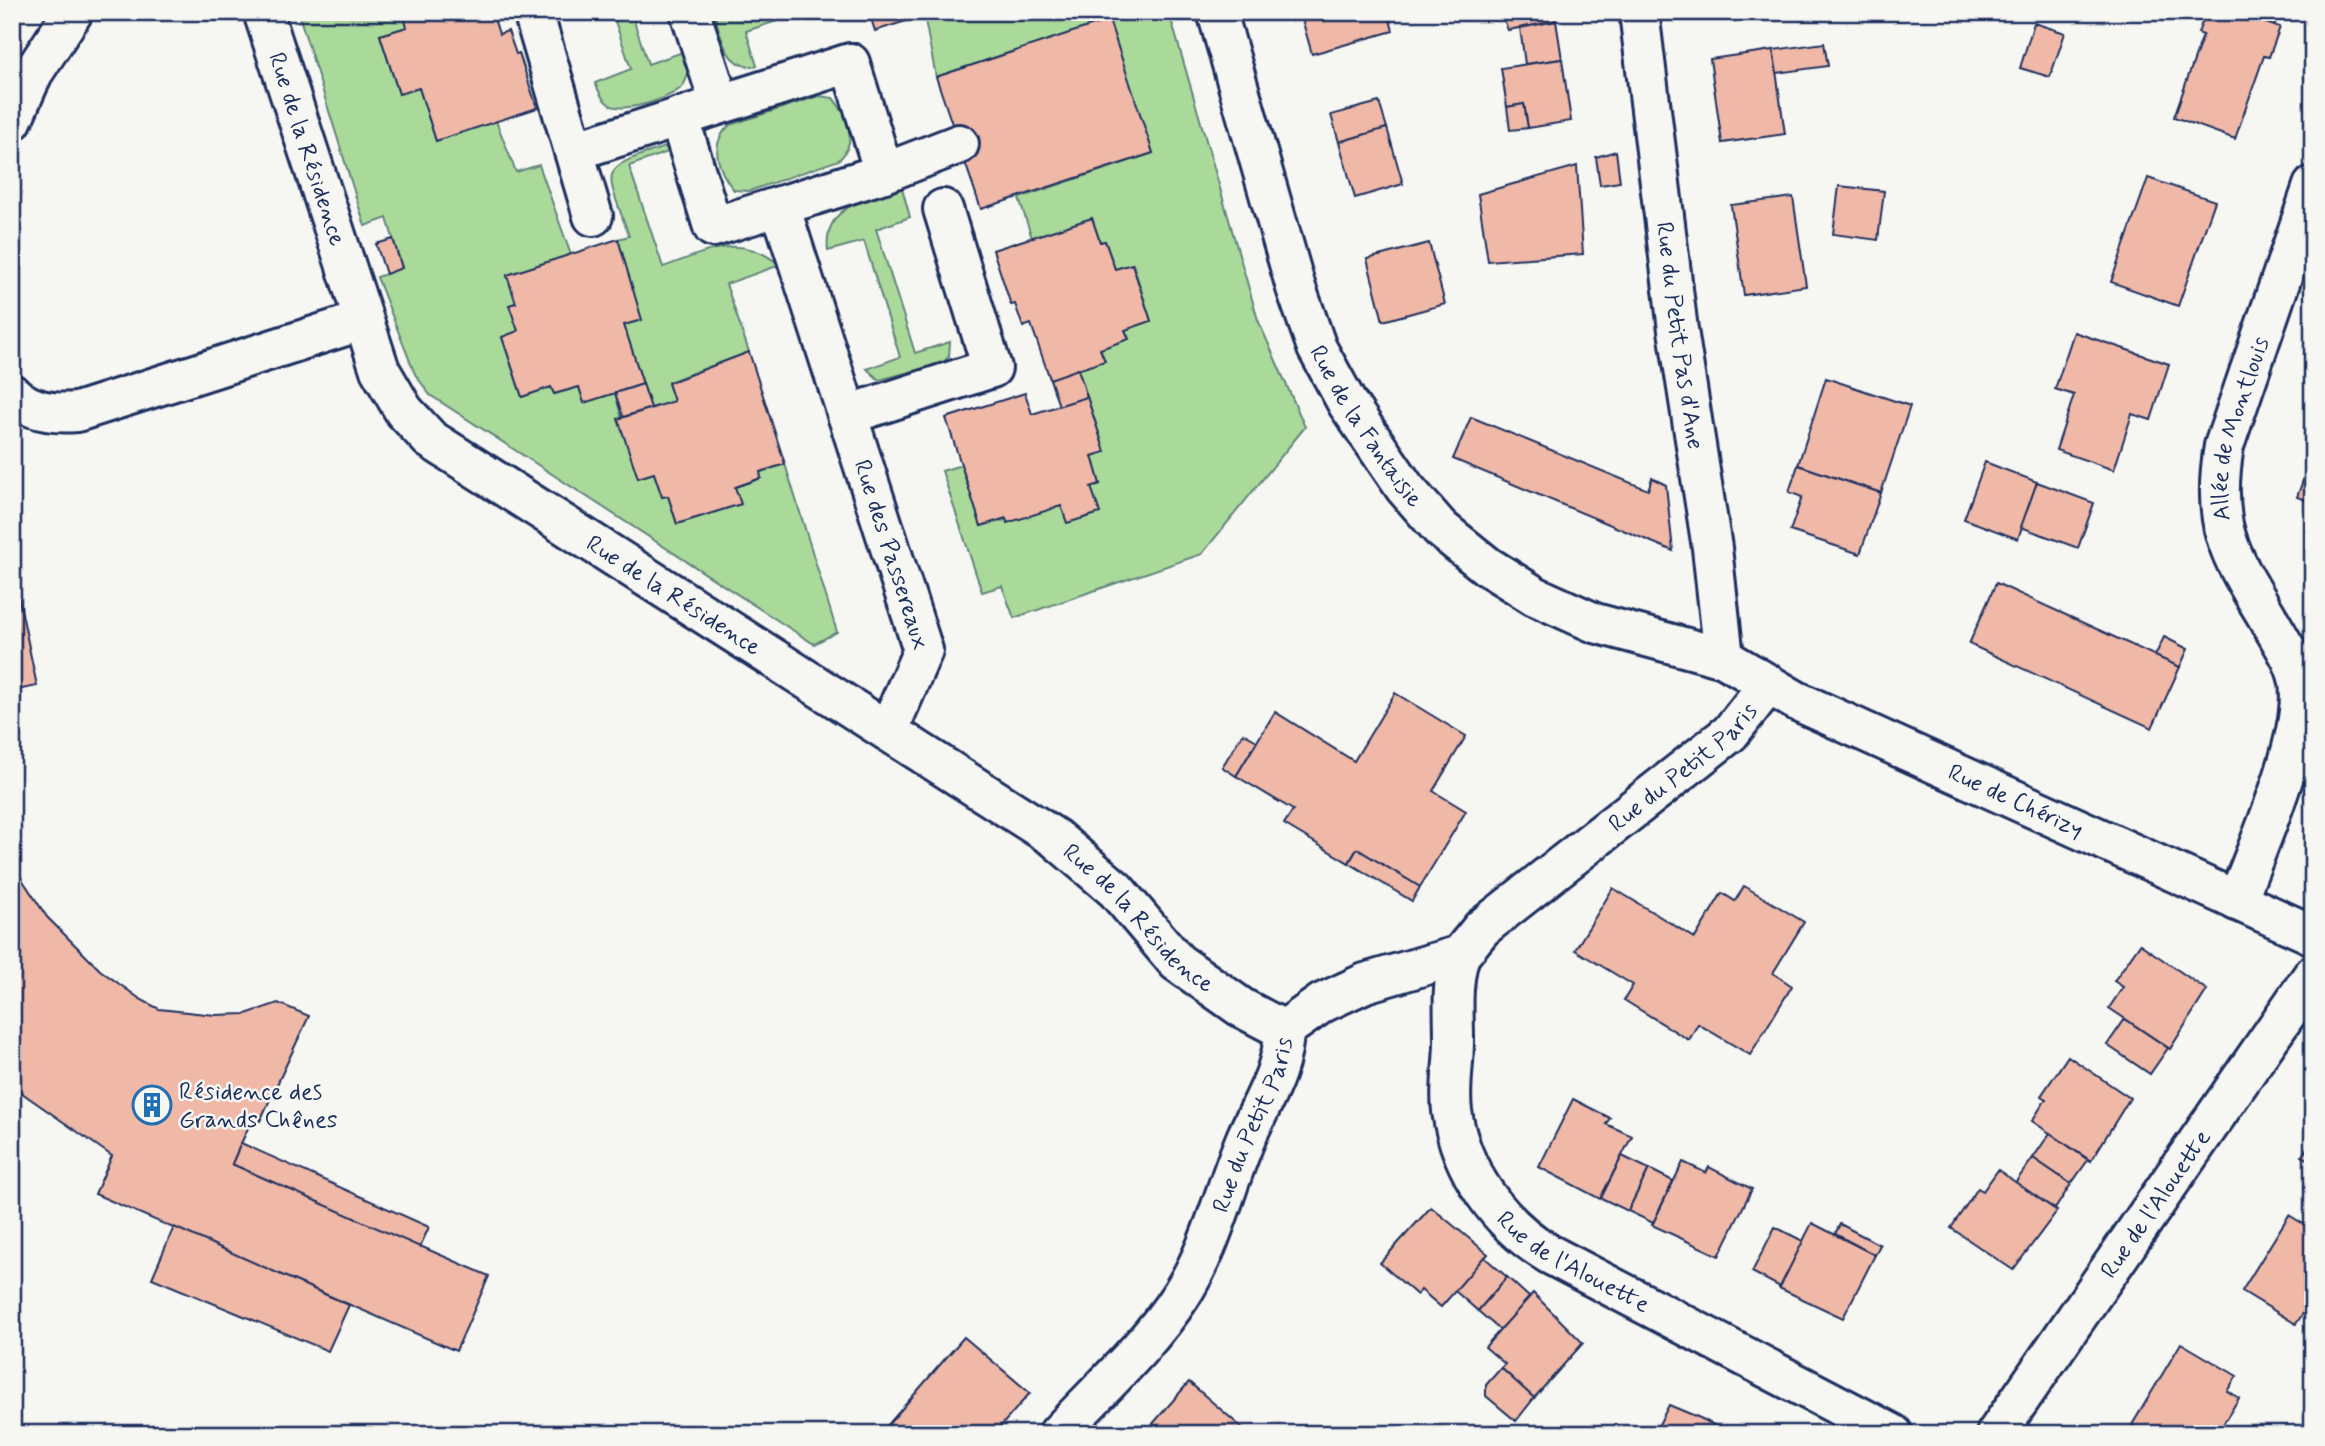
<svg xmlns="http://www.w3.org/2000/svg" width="2325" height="1446" font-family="Mynerve,sans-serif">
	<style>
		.green { fill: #aada9a; stroke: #62847c; stroke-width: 2 }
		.building { fill: #f0b8a7; stroke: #1b2f5e; stroke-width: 2 }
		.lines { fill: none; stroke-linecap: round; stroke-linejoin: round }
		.minor-casing { stroke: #1b2f5e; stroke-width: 44 }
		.minor { stroke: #f6f6f2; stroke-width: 38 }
		.labels { text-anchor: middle; stroke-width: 5; stroke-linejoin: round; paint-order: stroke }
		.street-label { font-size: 24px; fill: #1b2f5e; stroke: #f6f6f2 }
		.poi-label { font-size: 24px; fill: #1b2f5e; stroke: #f6f6f2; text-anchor: start }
	</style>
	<rect width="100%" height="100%" fill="#f6f6f2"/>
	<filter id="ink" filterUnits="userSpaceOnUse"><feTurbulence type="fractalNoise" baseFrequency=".0143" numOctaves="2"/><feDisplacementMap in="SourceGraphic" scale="14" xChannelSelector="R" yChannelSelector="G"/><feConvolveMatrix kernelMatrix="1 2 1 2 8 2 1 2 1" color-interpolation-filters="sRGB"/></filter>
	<g filter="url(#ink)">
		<g class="green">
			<path d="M 298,12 L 417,12 L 404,17 L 407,27 L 380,36 L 399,94 L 419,88 L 436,141 L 496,121 L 516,172 L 539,165 L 571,255 L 507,276 L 516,303 L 510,305 L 518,331 L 502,337 L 522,397 L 551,387 L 555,394 L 579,387 L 584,402 L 615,393 L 638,478 L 654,473 L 662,496 L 668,496 L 677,524 L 740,504 L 735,487 L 761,478 L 760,472 L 785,464 L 837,632 L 814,644 L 430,395 L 415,374 L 377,277 L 402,268 L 387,218 L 365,226 Z"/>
			<path d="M 612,12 L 631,12 L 648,64 L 683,52 C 687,63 690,73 684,84 C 677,97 624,114 610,105 C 602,100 599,91 595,83 L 631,69 Z"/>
			<path d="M 714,12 L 730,15 L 805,12 L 746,31 L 757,66 C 725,70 721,36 714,12 Z"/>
			<path d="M 934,12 L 1169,12 L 1258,320 L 1305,427 L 1202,554 L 1014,618 L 1002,586 L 982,592 L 942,471 L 961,465 L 981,526 L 1061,506 L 1099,512 L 1091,487 L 1100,484 L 1092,456 L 1105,451 L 1078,369 L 1104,361 L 1100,349 L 1128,339 L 1125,330 L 1151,321 L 1133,264 L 1115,269 L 1105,241 L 1100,242 L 1092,218 L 1032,238 L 1019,198 L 1153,153 L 1109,20 L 936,77 L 924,15 Z"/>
			<path d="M 819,96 L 833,98 C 849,117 858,142 839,160 L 749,191 L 734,190 C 718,171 708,143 730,125 Z"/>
			<path d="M 666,147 L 668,152 L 629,166 L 663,267 C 708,252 738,231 780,265 L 726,284 L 749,352 L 668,382 L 674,401 L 651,408 L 624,325 L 641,320 L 618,239 L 629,236 C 607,170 593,169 666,147 Z"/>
			<path d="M 902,188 L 910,217 L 876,229 L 915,353 L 950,342 L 949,356 L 943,363 L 879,380 L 867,369 L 900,357 L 864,241 L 828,251 C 823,204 867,200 902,188 Z"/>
		</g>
		<g class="building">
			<path d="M 417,12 L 492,12 L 499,34 L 508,31 L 516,54 L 519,53 L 537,108 L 436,141 L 419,88 L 399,94 L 380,35 L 407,27 L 404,17 Z"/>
			<path d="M 869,12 L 934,12 L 875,31 Z"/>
			<path d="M 1300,12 L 1388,12 L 1393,31 L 1312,54 Z"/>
			<path d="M 1501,12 L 1554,12 L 1556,21 L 1508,30 Z"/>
			<path d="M 2206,12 L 2236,12 L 2280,27 L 2269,57 L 2264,56 L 2235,139 L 2174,117 L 2203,35 L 2198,33 Z"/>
			<path d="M 2236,12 L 2279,12 L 2274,26 Z"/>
			<path d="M 1109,20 L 1153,153 L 981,209 L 936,77 Z"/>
			<path d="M 1556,21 L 1562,59 L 1525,64 L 1520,28 Z"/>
			<path d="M 2034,23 L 2065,33 L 2050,77 L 2020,68 Z"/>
			<path d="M 1824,43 L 1828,66 L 1777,73 L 1773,50 Z"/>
			<path d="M 1773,50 L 1785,134 L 1722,143 L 1710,59 Z"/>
			<path d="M 1562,59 L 1571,121 L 1528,128 L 1524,104 L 1507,107 L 1501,68 Z"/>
			<path d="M 1379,102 L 1387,128 L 1339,142 L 1331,115 Z"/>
			<path d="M 1524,104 L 1528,128 L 1510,130 L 1507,107 Z"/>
			<path d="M 1387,128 L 1403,184 L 1355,198 L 1339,142 Z"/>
			<path d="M 1616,151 L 1620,182 L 1600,185 L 1596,157 Z"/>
			<path d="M 1577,166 L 1583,254 L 1488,261 L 1478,194 Z"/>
			<path d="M 2148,178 L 2215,201 L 2178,306 L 2111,282 Z"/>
			<path d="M 1839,186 L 1884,191 L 1878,240 L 1833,234 Z"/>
			<path d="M 1793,197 L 1806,286 L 1744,295 L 1731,205 Z"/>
			<path d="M 1092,218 L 1100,242 L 1105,241 L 1115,269 L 1132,264 L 1151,321 L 1125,330 L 1129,339 L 1100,349 L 1105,361 L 1050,379 L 1031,324 L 1023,327 L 1015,304 L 1011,305 L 993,250 Z"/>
			<path d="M 393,239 L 402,268 L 386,274 L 376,244 Z"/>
			<path d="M 618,239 L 642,320 L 624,325 L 643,384 L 584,403 L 579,387 L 554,394 L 551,387 L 522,397 L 502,337 L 518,331 L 509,305 L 516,303 L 507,275 Z"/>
			<path d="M 1429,243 L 1445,304 L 1383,321 L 1367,259 Z"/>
			<path d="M 2074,332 L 2169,364 L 2151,420 L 2132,414 L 2114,470 L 2056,450 L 2074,395 L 2055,389 Z"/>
			<path d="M 749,352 L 785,464 L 760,472 L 761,478 L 735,487 L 741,504 L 677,524 L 668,496 L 662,497 L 654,473 L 638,478 L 618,419 L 674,401 L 668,383 Z"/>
			<path d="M 1078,369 L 1087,397 L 1059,406 L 1050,379 Z"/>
			<path d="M 1826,378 L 1910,406 L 1881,493 L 1798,465 Z"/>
			<path d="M 643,384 L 651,408 L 623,417 L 615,393 Z"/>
			<path d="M 1025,393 L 1032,414 L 1087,397 L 1105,452 L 1092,456 L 1100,484 L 1091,487 L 1100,513 L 1067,523 L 1061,506 L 1007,523 L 1006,518 L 981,526 L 946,418 Z"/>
			<path d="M 1471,417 L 1648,490 L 1652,478 L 1666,485 L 1673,551 L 1453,459 Z"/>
			<path d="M 2313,453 L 2313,503 L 2297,497 Z"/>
			<path d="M 1985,462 L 2037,482 L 2018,539 L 1964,519 Z"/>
			<path d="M 1798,465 L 1881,493 L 1860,554 L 1790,531 L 1802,497 L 1789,492 Z"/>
			<path d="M 2037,482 L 2094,503 L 2078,548 L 2021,527 Z"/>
			<path d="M 12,565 L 37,686 L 12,691 Z"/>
			<path d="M 1996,583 L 2180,667 L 2152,728 L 1969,644 Z"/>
			<path d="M 2164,637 L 2188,649 L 2180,667 L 2155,656 Z"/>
			<path d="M 1395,693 L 1466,736 L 1433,791 L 1466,811 L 1420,887 L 1357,849 L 1349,863 L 1284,824 L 1293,810 L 1236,776 L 1275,712 L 1354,761 Z"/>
			<path d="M 1243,733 L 1257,741 L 1236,776 L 1222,767 Z"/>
			<path d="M 1357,849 L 1420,887 L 1412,901 L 1349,863 Z"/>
			<path d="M 12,864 L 47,917 L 100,970 L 140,999 L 159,1009 L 215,1015 L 246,1014 L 278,1003 L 309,1016 L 260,1121 L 252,1119 L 232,1164 L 489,1276 L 456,1351 L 95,1194 L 112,1156 L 12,1086 Z"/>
			<path d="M 1744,886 L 1804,922 L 1773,973 L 1792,986 L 1750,1055 L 1698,1024 L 1689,1040 L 1624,1000 L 1633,985 L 1575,950 L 1613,888 L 1695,938 L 1722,893 L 1735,901 Z"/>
			<path d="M 2140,944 L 2207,990 L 2170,1049 L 2109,1008 L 2123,987 L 2114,981 Z"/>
			<path d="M 2125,1019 L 2168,1048 L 2150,1074 L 2107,1045 Z"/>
			<path d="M 2068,1056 L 2130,1098 L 2091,1161 L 2032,1121 L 2046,1099 L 2041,1096 Z"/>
			<path d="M 1573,1099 L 1610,1118 L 1606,1124 L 1632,1136 L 1600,1199 L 1539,1167 Z"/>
			<path d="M 2050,1133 L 2088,1160 L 2071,1184 L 2033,1158 Z"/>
			<path d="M 2313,1138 L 2313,1162 L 2302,1156 Z"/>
			<path d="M 241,1143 L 429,1227 L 420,1247 L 232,1164 Z"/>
			<path d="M 1622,1156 L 1649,1169 L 1628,1211 L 1601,1198 Z"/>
			<path d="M 2033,1158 L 2071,1184 L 2055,1209 L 2015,1183 Z"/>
			<path d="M 1683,1162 L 1706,1173 L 1709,1167 L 1752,1189 L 1719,1256 L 1652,1225 Z"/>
			<path d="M 1649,1169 L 1673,1181 L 1653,1223 L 1628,1211 Z"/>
			<path d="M 1998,1170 L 2057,1211 L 2013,1270 L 1951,1228 L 1978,1188 L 1983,1191 Z"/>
			<path d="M 1431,1207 L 1488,1254 L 1441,1307 L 1421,1290 L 1417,1295 L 1380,1263 Z"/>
			<path d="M 2289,1215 L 2313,1230 L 2313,1298 L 2296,1324 L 2242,1291 Z"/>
			<path d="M 1812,1223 L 1875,1255 L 1843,1318 L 1779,1288 Z"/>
			<path d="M 1840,1224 L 1880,1245 L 1875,1255 L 1835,1234 Z"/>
			<path d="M 174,1227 L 349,1305 L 328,1351 L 152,1278 Z"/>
			<path d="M 1775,1227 L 1803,1241 L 1780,1287 L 1752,1272 Z"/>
			<path d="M 1484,1257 L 1507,1277 L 1478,1311 L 1455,1291 Z"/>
			<path d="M 1507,1277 L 1530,1298 L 1500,1330 L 1478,1311 Z"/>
			<path d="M 1533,1293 L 1583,1343 L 1534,1398 L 1501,1368 L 1505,1364 L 1485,1347 Z"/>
			<path d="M 964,1337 L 1030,1393 L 994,1434 L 880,1434 Z"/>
			<path d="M 2181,1343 L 2237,1376 L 2227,1391 L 2239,1398 L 2217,1434 L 2148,1434 L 2132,1425 Z"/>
			<path d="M 1501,1368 L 1534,1398 L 1516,1421 L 1486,1396 L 1486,1385 Z"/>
			<path d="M 1189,1382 L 1247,1432 L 1245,1434 L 1144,1434 Z"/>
			<path d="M 1669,1405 L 1700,1418 L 1732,1434 L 1654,1434 Z"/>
		</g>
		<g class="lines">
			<defs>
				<g id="minor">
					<path id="s1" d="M 263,12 L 380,370 L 404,411 L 430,439 L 1055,838 L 1116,890 L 1177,962 L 1242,1008 L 1284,1030"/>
					<path d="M 533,12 L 593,216"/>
					<path d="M 690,12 L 720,104"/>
					<path id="s2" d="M 1217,12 L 1296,288 L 1317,348 L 1347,403 L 1405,488 L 1441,529 L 1487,566 L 1535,596 L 1595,623 L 1724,658 L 1795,700 L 2313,935"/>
					<path id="s3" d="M 1639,12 L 1678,330 L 1712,548 L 1724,658"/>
					<path d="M 679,117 L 713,227 L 780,206"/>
					<path d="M 12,121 L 33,73 L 73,12"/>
					<path id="s4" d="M 574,151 L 850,63 L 884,173 L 780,206 L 923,650 L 888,731"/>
					<path d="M 884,173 L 959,144"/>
					<path d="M 12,394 C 30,412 54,414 77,412 L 361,321"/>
					<path d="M 847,415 L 992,368 L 943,209"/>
					<path id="s5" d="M 2237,901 C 2257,847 2307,738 2299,683 C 2296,662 2282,643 2272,625 C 2231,556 2210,529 2224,446 L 2313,186"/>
					<path id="s6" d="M 1460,955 C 1451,983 1454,1012 1454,1041 C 1454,1064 1449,1088 1452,1111 C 1460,1170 1499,1224 1549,1254 L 1893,1434"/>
					<path id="s7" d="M 1058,1434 C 1100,1389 1148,1346 1181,1295 C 1212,1247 1224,1190 1246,1138 C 1262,1101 1283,1072 1284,1030 L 1322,1003 L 1365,983 L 1460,955 L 1482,928 L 1730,733 L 1767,686"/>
					<path id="s8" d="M 1996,1434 L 2313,975"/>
				</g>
			</defs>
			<use href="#minor" class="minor-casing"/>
			<use href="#minor" class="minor"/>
		</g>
	</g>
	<defs>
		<symbol id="building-ring" viewBox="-11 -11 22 22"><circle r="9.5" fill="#f6f6f2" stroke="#1f6fb2" stroke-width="1.5"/><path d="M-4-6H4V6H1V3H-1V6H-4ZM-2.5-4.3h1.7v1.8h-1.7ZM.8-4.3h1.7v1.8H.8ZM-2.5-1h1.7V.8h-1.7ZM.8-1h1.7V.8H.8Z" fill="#1f6fb2"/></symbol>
	</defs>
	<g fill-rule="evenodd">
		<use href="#building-ring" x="130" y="1083" width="44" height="44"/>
	</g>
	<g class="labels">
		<g class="street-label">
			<text dy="8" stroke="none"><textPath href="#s1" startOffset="144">Rue de la Résidence</textPath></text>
			<text dy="8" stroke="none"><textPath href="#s3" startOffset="326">Rue du Petit Pas d'Ane</textPath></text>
			<text dy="8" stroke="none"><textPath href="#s2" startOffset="443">Rue de la Fantaisie</textPath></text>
			<text dy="8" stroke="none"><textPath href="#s5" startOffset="504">Allée de Montlouis</textPath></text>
			<text dy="8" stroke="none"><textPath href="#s4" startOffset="880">Rue des Passereaux</textPath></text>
			<text dy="8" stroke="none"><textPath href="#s1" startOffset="752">Rue de la Résidence</textPath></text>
			<text dy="8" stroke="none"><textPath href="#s7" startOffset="957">Rue du Petit Paris</textPath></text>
			<text dy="8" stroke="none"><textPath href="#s2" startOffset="1211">Rue de Chérizy</textPath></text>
			<text dy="8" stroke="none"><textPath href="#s1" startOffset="1320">Rue de la Résidence</textPath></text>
			<text dy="8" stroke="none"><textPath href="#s7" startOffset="371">Rue du Petit Paris</textPath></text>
			<text dy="8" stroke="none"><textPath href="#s8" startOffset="280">Rue de l'Alouette</textPath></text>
			<text dy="8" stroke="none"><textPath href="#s6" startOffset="360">Rue de l'Alouette</textPath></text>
		</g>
		<g class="poi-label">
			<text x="179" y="1099">Résidence des<tspan x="179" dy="28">Grands Chênes</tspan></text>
		</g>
	</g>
	<rect width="2325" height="1446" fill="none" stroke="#f6f6f2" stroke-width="42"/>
	<rect x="21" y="21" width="2283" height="1404" fill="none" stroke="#1b2f5e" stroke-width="2.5" filter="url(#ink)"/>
</svg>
